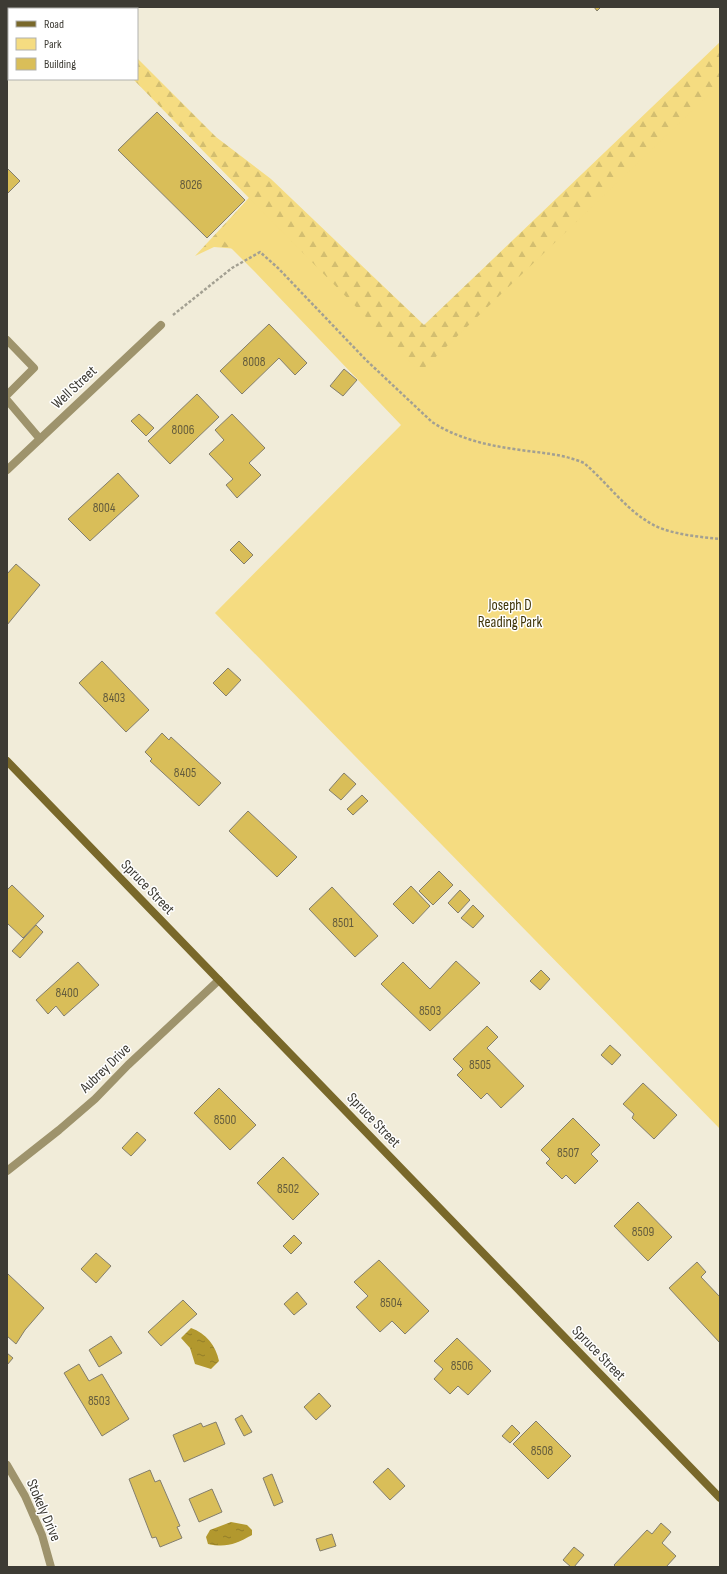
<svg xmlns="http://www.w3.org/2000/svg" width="727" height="1574" font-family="'Sofia Sans Condensed',sans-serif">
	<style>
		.forest { fill: url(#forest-firs) }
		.park { fill: #f5dc81 }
		.water { fill: url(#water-ripples) }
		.building { fill: #d9be59; stroke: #837e6d }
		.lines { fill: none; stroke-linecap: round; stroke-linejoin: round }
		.path { stroke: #a3a092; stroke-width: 2.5; stroke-dasharray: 3 2; stroke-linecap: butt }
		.lane { stroke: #9e936c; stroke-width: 8 }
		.street { stroke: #9e936c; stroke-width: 8 }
		.secondary { stroke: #79682a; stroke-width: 8 }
		.labels { text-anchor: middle; stroke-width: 3; stroke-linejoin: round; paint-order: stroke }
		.number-label { font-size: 13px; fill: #645c3d }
		.street-label { font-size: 15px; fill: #3d3b34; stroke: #fff }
		.park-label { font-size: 15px; fill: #3f3407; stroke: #fff }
	</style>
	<defs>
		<pattern id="forest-firs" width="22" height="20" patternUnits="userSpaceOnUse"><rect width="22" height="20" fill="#f5dc81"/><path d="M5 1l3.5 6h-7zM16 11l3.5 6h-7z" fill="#d3be70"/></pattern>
		<pattern id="water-ripples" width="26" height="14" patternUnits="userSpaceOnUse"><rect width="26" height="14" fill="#b2982e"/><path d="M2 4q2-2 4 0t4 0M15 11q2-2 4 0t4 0" fill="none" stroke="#927d28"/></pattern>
	</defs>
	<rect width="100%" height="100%" fill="#f1ecd9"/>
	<path class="forest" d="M 720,42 L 720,480 L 512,442 L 238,249 L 214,247 L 195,256 L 249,198 L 133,79 L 137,79 L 137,58 L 216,137 L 271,179 L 424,325 Z"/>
	<path class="park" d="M 720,84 L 720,1129 L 215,613 L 401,425 L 255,272 L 217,234 L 249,198 L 420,372 Z"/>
	<g class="water">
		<path d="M 191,1328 C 206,1333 216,1346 219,1361 L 211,1369 L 195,1364 L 190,1348 L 181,1338 Z"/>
		<path d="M 231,1522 L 247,1525 L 252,1530 L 252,1535 C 236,1544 226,1548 208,1544 L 206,1537 L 210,1530 Z"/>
	</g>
	<g class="building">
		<path d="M 594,7 L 601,7 L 597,11 Z"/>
		<path d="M 157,112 L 245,200 L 207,238 L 118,150 Z"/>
		<path d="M 7,168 L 20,181 L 7,194 Z"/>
		<path d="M 269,324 L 307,363 L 295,375 L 279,358 L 242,394 L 220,371 Z"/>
		<path d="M 344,369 L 357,380 L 343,396 L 330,386 Z"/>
		<path d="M 197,394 L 219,417 L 170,464 L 148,441 Z"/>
		<path d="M 139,414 L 154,428 L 146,436 L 131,421 Z"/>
		<path d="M 232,414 L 265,448 L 249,463 L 261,475 L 237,498 L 226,485 L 233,479 L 209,454 L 224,440 L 215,430 Z"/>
		<path d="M 118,473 L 139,496 L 90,541 L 68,519 Z"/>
		<path d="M 239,541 L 253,555 L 244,564 L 230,550 Z"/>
		<path d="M 16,564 L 40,585 L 7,625 L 7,574 Z"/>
		<path d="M 102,661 L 149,710 L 126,732 L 79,683 Z"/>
		<path d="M 228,668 L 241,680 L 226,696 L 213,683 Z"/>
		<path d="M 162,733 L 169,740 L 171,737 L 221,783 L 199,806 L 150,761 L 152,759 L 145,752 Z"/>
		<path d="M 344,773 L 356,784 L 341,800 L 329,790 Z"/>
		<path d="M 362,795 L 368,801 L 353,815 L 347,809 Z"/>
		<path d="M 248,811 L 297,857 L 277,877 L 229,831 Z"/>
		<path d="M 439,871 L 453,885 L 433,905 L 419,891 Z"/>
		<path d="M 12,885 L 44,916 L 23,938 L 7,923 L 7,890 Z"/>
		<path d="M 411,886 L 430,906 L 413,924 L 393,904 Z"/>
		<path d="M 332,887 L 378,936 L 355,957 L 309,909 Z"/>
		<path d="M 460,890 L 470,900 L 458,913 L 448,903 Z"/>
		<path d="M 473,905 L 484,916 L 473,928 L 461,918 Z"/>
		<path d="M 36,925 L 43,932 L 20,958 L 12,951 Z"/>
		<path d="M 456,961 L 480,983 L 430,1031 L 381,984 L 403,962 L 430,989 Z"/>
		<path d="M 78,962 L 99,985 L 64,1016 L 56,1006 L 48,1014 L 36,1000 Z"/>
		<path d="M 541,970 L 550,979 L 540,990 L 530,981 Z"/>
		<path d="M 487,1026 L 498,1037 L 487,1048 L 524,1086 L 501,1108 L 487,1093 L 481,1099 L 457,1075 L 463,1069 L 453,1059 Z"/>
		<path d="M 610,1045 L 621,1055 L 612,1065 L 601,1055 Z"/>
		<path d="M 643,1083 L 677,1115 L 654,1139 L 632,1118 L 634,1114 L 623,1104 Z"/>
		<path d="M 219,1088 L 256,1125 L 230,1150 L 194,1113 Z"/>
		<path d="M 573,1118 L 600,1145 L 591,1154 L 598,1161 L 575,1184 L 566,1175 L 562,1179 L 546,1163 L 550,1159 L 541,1150 Z"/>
		<path d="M 137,1132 L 146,1140 L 131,1156 L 122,1148 Z"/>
		<path d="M 283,1157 L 319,1194 L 293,1220 L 257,1183 Z"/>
		<path d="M 638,1202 L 672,1237 L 648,1261 L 614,1226 Z"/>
		<path d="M 294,1235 L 302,1243 L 291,1254 L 283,1246 Z"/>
		<path d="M 96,1253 L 111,1266 L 96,1283 L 81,1269 Z"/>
		<path d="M 379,1260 L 429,1311 L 405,1334 L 392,1321 L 380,1332 L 356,1307 L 368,1296 L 354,1282 Z"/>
		<path d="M 697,1262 L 706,1272 L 701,1277 L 720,1297 L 720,1343 L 669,1288 Z"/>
		<path d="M 8,1274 L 44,1308 L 25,1330 L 16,1344 L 7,1336 L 7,1276 Z"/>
		<path d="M 297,1292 L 307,1304 L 294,1315 L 284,1304 Z"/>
		<path d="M 183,1300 L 197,1314 L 161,1346 L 148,1332 Z"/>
		<path d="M 111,1336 L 122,1353 L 99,1367 L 89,1350 Z"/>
		<path d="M 457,1338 L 491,1371 L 468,1395 L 458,1386 L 450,1394 L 434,1379 L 443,1369 L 434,1361 Z"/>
		<path d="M 7,1353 L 13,1358 L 7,1365 Z"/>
		<path d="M 79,1364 L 89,1381 L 102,1374 L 129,1419 L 102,1436 L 64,1373 Z"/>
		<path d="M 319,1393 L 331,1406 L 316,1420 L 304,1407 Z"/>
		<path d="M 242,1415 L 252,1432 L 244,1436 L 235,1419 Z"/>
		<path d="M 536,1421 L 571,1456 L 548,1479 L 513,1444 Z"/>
		<path d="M 216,1422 L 225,1444 L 184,1462 L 173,1435 L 201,1423 L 203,1427 Z"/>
		<path d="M 512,1425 L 520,1433 L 510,1443 L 502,1436 Z"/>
		<path d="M 388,1468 L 405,1486 L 390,1500 L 373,1482 Z"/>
		<path d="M 150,1470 L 155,1482 L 160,1480 L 180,1526 L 177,1527 L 182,1538 L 160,1547 L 156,1537 L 152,1538 L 129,1479 Z"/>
		<path d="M 272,1474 L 283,1502 L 274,1506 L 263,1478 Z"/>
		<path d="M 212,1489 L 222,1512 L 199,1522 L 189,1499 Z"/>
		<path d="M 661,1523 L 671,1532 L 662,1543 L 676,1556 L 666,1567 L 616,1567 L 614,1565 L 647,1530 L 652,1534 Z"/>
		<path d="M 332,1534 L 336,1546 L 320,1551 L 316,1539 Z"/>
		<path d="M 574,1547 L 584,1555 L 574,1567 L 571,1567 L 563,1560 Z"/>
	</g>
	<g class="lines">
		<path class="path" d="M 173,315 L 232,268 L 260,252 L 278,268 L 366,360 L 432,422 C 457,438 485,445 514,449 C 538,453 561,453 584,463 C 609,484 629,515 660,528 C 679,535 700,537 720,539"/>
		<g class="lane">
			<path d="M 7,340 L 34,368 L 7,395"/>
			<path d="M 7,400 L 40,439"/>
		</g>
		<g class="street">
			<path d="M 7,470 L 161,325"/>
			<path d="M 7,1171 L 59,1130 L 95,1099 L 128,1065 L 219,980"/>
			<path d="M 7,1465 L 25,1496 L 42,1535 L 51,1567"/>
		</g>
		<path class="secondary" d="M 7,761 L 720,1498"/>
	</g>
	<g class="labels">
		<g class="number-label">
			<text x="191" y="189">8026</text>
			<text x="254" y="366">8008</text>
			<text x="183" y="434">8006</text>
			<text x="104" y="512">8004</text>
			<text x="114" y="702">8403</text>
			<text x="185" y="777">8405</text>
			<text x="343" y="927">8501</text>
			<text x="67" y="997">8400</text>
			<text x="430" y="1015">8503</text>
			<text x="480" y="1069">8505</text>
			<text x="225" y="1124">8500</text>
			<text x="568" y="1157">8507</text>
			<text x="288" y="1193">8502</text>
			<text x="643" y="1236">8509</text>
			<text x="391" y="1307">8504</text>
			<text x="462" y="1370">8506</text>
			<text x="99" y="1405">8503</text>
			<text x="542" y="1455">8508</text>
		</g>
		<g class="street-label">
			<text transform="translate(74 387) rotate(-43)" y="5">Well Street</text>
			<text transform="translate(148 887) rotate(46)" y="5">Spruce Street</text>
			<text transform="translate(105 1068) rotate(-44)" y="5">Aubrey Drive</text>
			<text transform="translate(374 1120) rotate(46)" y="5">Spruce Street</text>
			<text transform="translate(599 1353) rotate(46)" y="5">Spruce Street</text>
			<text transform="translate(44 1510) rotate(67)" y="5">Stokely Drive</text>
		</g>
		<g class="park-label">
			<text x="510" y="610">Joseph D<tspan x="510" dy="17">Reading Park</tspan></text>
		</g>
	</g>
	<rect width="727" height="1574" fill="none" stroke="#3d3b34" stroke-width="16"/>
	<rect x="8" y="8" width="130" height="72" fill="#ffffff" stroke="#b1b1ae"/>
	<rect x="16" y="21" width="20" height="6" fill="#79682a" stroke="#b1b1ae"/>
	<text x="44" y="28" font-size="12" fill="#3d3b34">Road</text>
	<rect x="16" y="38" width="20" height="12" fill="#f5dc81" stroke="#b1b1ae"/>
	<text x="44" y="48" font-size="12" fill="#3d3b34">Park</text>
	<rect x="16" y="58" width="20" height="12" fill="#d9be59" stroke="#b1b1ae"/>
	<text x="44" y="68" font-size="12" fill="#3d3b34">Building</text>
</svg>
